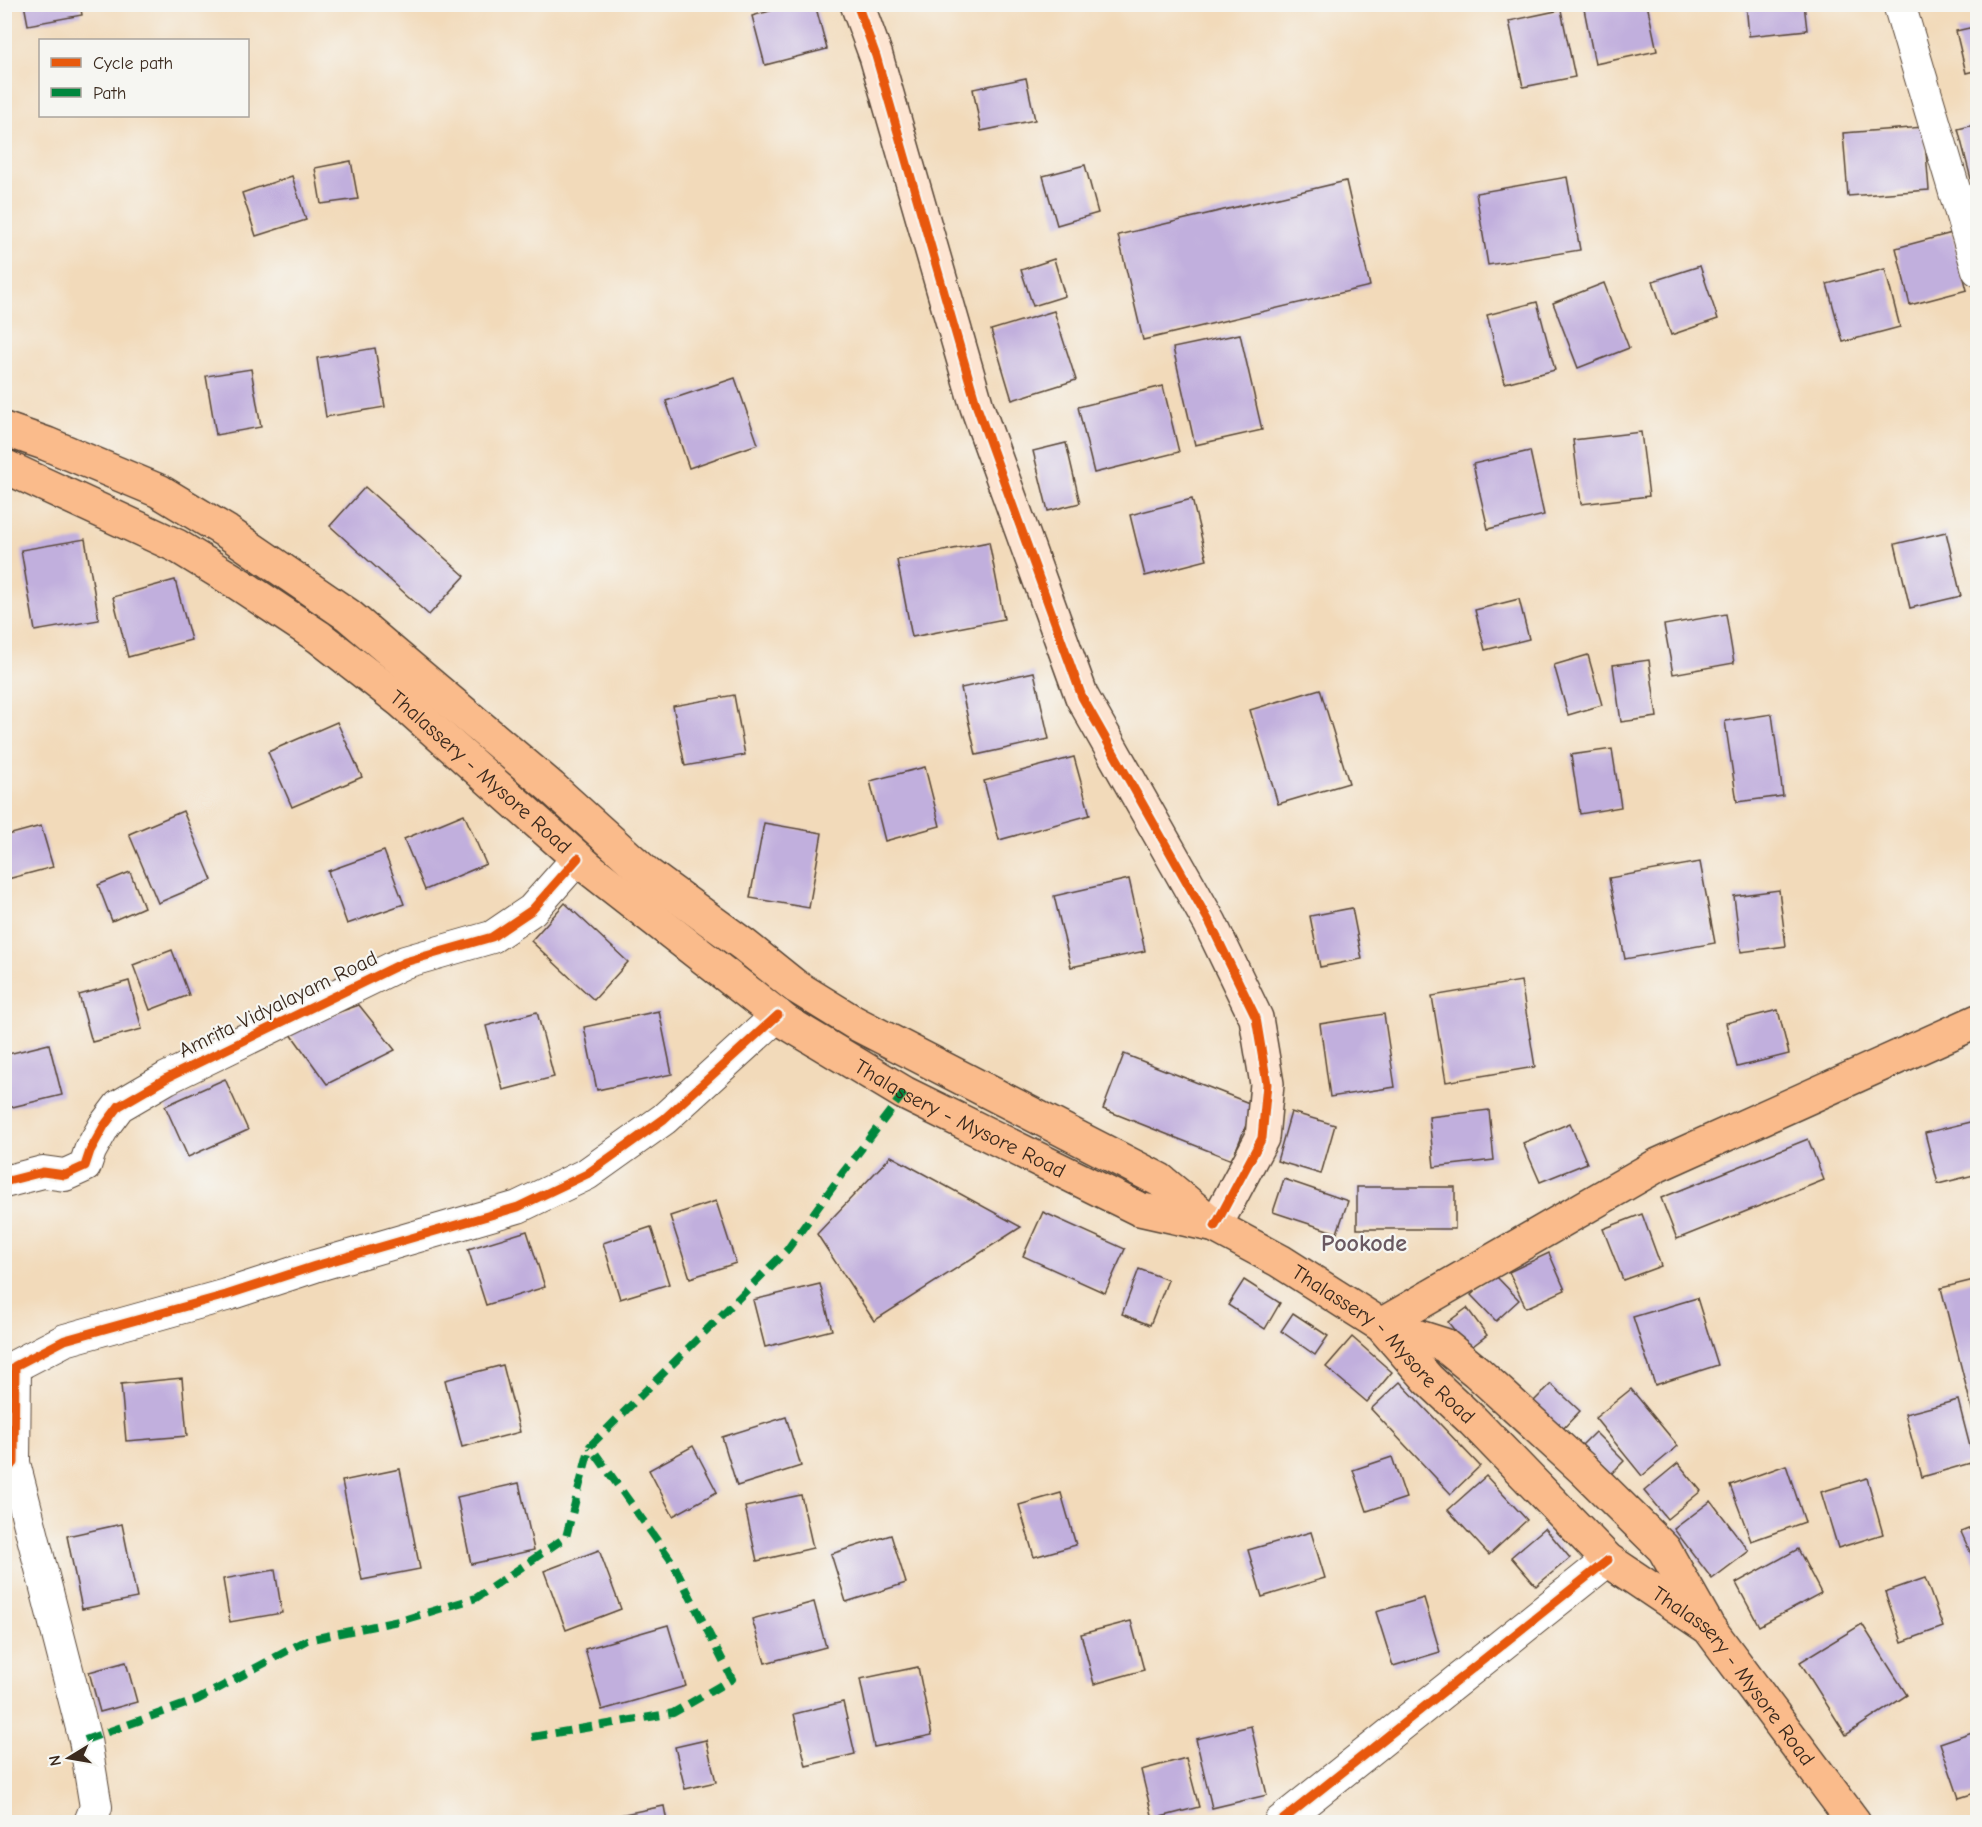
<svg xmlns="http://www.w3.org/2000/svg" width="1982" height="1827" font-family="'Comic Neue',sans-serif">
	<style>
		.building { fill: #c1afdd }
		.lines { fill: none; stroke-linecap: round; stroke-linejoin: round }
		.street-casing { stroke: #564435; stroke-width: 34 }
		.secondary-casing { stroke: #564435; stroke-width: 36 }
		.primary-casing { stroke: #564435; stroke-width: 36 }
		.street { stroke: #fff; stroke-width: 32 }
		.secondary { stroke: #fde4d1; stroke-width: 33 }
		.primary { stroke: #fabb8b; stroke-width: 33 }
		.quiet { stroke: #00873e; stroke-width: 8; stroke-dasharray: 15 8; stroke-linecap: butt }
		.cycleway-casing { stroke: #f6f6f2; stroke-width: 13 }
		.cycleway { stroke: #e8590c; stroke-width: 9 }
		.labels { text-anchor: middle; stroke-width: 4.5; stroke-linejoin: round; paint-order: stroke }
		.street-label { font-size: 21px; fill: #3b2a1e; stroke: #f6f6f2 }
		.quarter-label { font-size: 24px; font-weight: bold; fill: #6a5961; stroke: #f6f6f2 }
	</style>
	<rect width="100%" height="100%" fill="#f6f6f2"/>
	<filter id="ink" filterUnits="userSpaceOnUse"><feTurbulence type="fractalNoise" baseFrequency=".0167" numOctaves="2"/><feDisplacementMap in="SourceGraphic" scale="12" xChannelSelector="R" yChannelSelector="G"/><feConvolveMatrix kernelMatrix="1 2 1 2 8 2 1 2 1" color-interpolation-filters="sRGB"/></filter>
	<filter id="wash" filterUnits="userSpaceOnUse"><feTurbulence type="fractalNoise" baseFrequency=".008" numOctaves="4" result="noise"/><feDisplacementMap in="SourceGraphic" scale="24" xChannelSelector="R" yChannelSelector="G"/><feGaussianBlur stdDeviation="1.35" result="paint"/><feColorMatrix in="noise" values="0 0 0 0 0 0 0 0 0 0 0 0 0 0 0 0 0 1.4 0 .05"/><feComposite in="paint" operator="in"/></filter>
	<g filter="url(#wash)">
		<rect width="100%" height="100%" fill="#f2daba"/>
		<g id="blocks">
			<g class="building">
				<path d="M 24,4 L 80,4 L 82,15 L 28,25 Z"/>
				<path d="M 794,4 L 815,4 L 827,49 L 765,65 L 752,16 Z"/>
				<path d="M 1583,4 L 1647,4 L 1657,51 L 1595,64 Z"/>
				<path d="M 1746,4 L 1804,4 L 1807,30 L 1749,36 Z"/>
				<path d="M 1561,10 L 1575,77 L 1523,87 L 1509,21 Z"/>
				<path d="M 1978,26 L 1978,70 L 1966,73 L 1956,31 Z"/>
				<path d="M 1026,78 L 1035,120 L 981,131 L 973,89 Z"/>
				<path d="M 1978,124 L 1978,177 L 1971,179 L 1958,129 Z"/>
				<path d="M 1924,127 L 1929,190 L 1848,196 L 1843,133 Z"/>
				<path d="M 351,161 L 358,199 L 321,204 L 315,168 Z"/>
				<path d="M 1085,165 L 1098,213 L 1057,225 L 1043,176 Z"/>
				<path d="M 292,176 L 306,220 L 256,236 L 242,193 Z"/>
				<path d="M 1567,177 L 1580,250 L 1488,265 L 1476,193 Z"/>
				<path d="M 1346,181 L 1370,286 L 1143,340 L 1118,235 Z"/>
				<path d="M 1952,233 L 1967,290 L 1910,305 L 1896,248 Z"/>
				<path d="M 1054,259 L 1065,296 L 1033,306 L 1021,270 Z"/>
				<path d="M 1700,266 L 1718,319 L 1671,335 L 1653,281 Z"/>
				<path d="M 1885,269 L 1900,327 L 1843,342 L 1827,284 Z"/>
				<path d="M 1604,283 L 1629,348 L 1578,368 L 1553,303 Z"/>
				<path d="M 1537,302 L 1555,370 L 1505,383 L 1487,315 Z"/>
				<path d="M 1054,311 L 1076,380 L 1012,400 L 991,330 Z"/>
				<path d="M 1240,334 L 1262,430 L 1195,445 L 1173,348 Z"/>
				<path d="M 375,348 L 385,407 L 326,417 L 317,358 Z"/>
				<path d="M 251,369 L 261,427 L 216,435 L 206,376 Z"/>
				<path d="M 735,378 L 758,444 L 689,468 L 666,401 Z"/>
				<path d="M 1163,386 L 1179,452 L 1094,473 L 1078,407 Z"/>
				<path d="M 1641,432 L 1649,496 L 1581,504 L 1573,440 Z"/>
				<path d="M 1066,443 L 1080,503 L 1048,511 L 1033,451 Z"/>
				<path d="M 1530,451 L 1544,515 L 1488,529 L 1473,464 Z"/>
				<path d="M 365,487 L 465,576 L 429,615 L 330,526 Z"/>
				<path d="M 1192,499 L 1207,560 L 1145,576 L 1130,515 Z"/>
				<path d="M 1946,532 L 1961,596 L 1910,608 L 1895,544 Z"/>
				<path d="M 85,539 L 99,620 L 35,631 L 21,550 Z"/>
				<path d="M 989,542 L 1004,619 L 912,637 L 897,560 Z"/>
				<path d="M 175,580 L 191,640 L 128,657 L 113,597 Z"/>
				<path d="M 1519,599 L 1529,639 L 1485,650 L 1475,610 Z"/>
				<path d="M 1726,614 L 1734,663 L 1673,674 L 1664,625 Z"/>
				<path d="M 1588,655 L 1602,705 L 1568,715 L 1554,665 Z"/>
				<path d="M 1649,660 L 1657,717 L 1621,722 L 1613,665 Z"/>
				<path d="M 1034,672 L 1049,739 L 976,755 L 961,688 Z"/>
				<path d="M 1320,689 L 1349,783 L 1278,804 L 1250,710 Z"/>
				<path d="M 734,695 L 745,755 L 685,766 L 673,706 Z"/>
				<path d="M 1772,714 L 1783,796 L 1737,802 L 1725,721 Z"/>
				<path d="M 337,722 L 362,777 L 292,807 L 268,752 Z"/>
				<path d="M 1612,749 L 1621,807 L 1580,814 L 1571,755 Z"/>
				<path d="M 1074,757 L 1090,815 L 999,840 L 984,781 Z"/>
				<path d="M 925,767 L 940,826 L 885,841 L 870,781 Z"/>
				<path d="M 183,811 L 212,880 L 158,903 L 129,834 Z"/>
				<path d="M 464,814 L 486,864 L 425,890 L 404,839 Z"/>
				<path d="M 764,823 L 822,833 L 809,908 L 750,898 Z"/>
				<path d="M 41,826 L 53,867 L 4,880 L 4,836 Z"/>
				<path d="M 384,851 L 404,904 L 347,924 L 328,871 Z"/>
				<path d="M 1700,862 L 1715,943 L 1625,959 L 1609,878 Z"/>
				<path d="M 130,872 L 144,907 L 112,921 L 98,885 Z"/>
				<path d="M 1129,879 L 1145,951 L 1071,967 L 1054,896 Z"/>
				<path d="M 1779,890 L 1786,946 L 1741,952 L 1734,896 Z"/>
				<path d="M 565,903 L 628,962 L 594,1000 L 531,941 Z"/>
				<path d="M 1352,908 L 1362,959 L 1320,967 L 1310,916 Z"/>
				<path d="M 172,950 L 189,995 L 150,1010 L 133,965 Z"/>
				<path d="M 129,981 L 142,1029 L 92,1042 L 79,995 Z"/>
				<path d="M 1521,981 L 1535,1067 L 1446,1082 L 1432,996 Z"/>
				<path d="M 359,1005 L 395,1050 L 327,1084 L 288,1030 Z"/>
				<path d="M 1778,1010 L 1789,1054 L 1737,1067 L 1726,1023 Z"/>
				<path d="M 659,1011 L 672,1074 L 597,1090 L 584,1027 Z"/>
				<path d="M 537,1012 L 554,1077 L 503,1090 L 486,1026 Z"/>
				<path d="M 1384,1014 L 1395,1087 L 1330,1097 L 1320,1024 Z"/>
				<path d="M 49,1044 L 62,1095 L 4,1109 L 4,1055 Z"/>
				<path d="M 1124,1054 L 1254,1105 L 1232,1160 L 1103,1109 Z"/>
				<path d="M 225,1079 L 248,1130 L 188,1157 L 165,1106 Z"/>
				<path d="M 1489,1110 L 1494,1160 L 1434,1167 L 1429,1117 Z"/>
				<path d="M 1291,1112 L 1335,1125 L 1321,1174 L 1277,1161 Z"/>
				<path d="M 1978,1120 L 1978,1174 L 1938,1184 L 1925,1133 Z"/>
				<path d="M 1570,1123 L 1587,1163 L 1540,1182 L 1523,1143 Z"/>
				<path d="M 1808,1139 L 1824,1180 L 1677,1239 L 1661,1198 Z"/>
				<path d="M 891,1156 L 1021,1227 L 874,1321 L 817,1234 Z"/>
				<path d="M 1284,1179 L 1348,1201 L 1337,1233 L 1273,1212 Z"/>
				<rect x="1357" y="1187" width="98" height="42"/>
				<path d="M 716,1201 L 736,1263 L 690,1278 L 670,1216 Z"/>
				<path d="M 1043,1212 L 1125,1249 L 1105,1293 L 1023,1256 Z"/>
				<path d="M 1642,1214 L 1661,1266 L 1623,1280 L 1603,1229 Z"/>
				<path d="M 651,1227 L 669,1284 L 620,1299 L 603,1243 Z"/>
				<path d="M 527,1231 L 545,1287 L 486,1305 L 468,1249 Z"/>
				<path d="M 1549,1253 L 1565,1290 L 1526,1308 L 1509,1272 Z"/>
				<path d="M 1139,1269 L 1168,1280 L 1150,1325 L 1122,1314 Z"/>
				<path d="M 1494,1274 L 1519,1300 L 1496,1321 L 1471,1295 Z"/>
				<path d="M 1978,1279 L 1978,1429 L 1977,1429 L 1941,1288 Z"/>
				<path d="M 1244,1280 L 1280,1303 L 1265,1329 L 1228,1305 Z"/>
				<path d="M 820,1284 L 832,1330 L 765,1347 L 753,1300 Z"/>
				<path d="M 1697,1298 L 1718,1365 L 1655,1385 L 1633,1317 Z"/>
				<path d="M 1467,1308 L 1487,1335 L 1469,1349 L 1448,1322 Z"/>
				<path d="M 1293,1313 L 1328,1336 L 1315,1355 L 1281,1331 Z"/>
				<path d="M 1352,1337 L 1392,1372 L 1367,1402 L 1326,1367 Z"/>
				<path d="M 503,1365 L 520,1432 L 462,1447 L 445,1380 Z"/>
				<path d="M 182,1378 L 187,1436 L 126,1441 L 121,1384 Z"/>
				<path d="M 1400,1382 L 1480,1466 L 1451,1494 L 1371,1409 Z"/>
				<path d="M 1551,1384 L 1580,1411 L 1559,1433 L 1530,1405 Z"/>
				<path d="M 1631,1389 L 1678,1446 L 1642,1476 L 1595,1418 Z"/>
				<path d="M 1958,1400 L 1974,1462 L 1922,1477 L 1905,1414 Z"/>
				<path d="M 786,1417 L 801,1466 L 737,1486 L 722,1437 Z"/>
				<path d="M 1595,1432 L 1624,1461 L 1609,1476 L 1580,1447 Z"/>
				<path d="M 693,1446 L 717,1492 L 673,1516 L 649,1470 Z"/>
				<path d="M 1392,1457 L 1406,1498 L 1367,1511 L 1353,1470 Z"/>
				<path d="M 1678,1463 L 1701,1491 L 1667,1519 L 1644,1491 Z"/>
				<path d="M 1786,1465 L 1805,1522 L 1751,1541 L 1730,1485 Z"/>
				<path d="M 400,1469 L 420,1569 L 362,1580 L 342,1481 Z"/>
				<path d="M 1486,1476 L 1527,1520 L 1489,1555 L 1448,1510 Z"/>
				<path d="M 1867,1478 L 1883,1534 L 1838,1548 L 1821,1492 Z"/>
				<path d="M 519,1483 L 534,1550 L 471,1564 L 457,1497 Z"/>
				<path d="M 1061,1493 L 1076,1545 L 1034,1557 L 1019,1505 Z"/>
				<path d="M 801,1495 L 813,1548 L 757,1561 L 745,1507 Z"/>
				<path d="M 1711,1501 L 1749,1551 L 1712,1579 L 1674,1529 Z"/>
				<path d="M 122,1524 L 137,1598 L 82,1609 L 67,1536 Z"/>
				<path d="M 1978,1525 L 1978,1569 L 1961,1532 Z"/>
				<path d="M 1545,1528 L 1570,1558 L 1536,1586 L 1511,1557 Z"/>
				<path d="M 1311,1532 L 1325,1578 L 1262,1597 L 1248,1550 Z"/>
				<path d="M 891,1535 L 906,1583 L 846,1602 L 831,1554 Z"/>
				<path d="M 1798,1549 L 1821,1593 L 1759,1626 L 1736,1583 Z"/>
				<path d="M 599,1550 L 621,1609 L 566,1630 L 544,1571 Z"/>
				<path d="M 275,1570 L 282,1613 L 230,1622 L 223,1579 Z"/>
				<path d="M 1925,1578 L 1943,1627 L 1902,1642 L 1885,1592 Z"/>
				<path d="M 1424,1598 L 1440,1652 L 1393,1666 L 1376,1612 Z"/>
				<path d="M 814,1602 L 826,1647 L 765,1663 L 752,1619 Z"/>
				<path d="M 1131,1621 L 1144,1670 L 1094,1684 L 1081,1634 Z"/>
				<path d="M 1862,1624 L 1907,1695 L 1846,1735 L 1800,1662 Z"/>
				<path d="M 668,1625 L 686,1686 L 602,1710 L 585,1649 Z"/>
				<path d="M 126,1662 L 137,1702 L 100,1712 L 89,1672 Z"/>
				<path d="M 918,1667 L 932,1735 L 874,1747 L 860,1679 Z"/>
				<path d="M 843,1702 L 855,1754 L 806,1766 L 794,1714 Z"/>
				<path d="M 1251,1726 L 1267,1795 L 1212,1808 L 1196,1739 Z"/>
				<path d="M 1978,1730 L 1978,1792 L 1959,1798 L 1940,1743 Z"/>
				<path d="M 706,1740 L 716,1782 L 685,1789 L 675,1747 Z"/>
				<path d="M 1186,1758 L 1199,1807 L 1153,1819 L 1141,1770 Z"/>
				<path d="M 664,1806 L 667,1822 L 620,1822 L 619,1815 Z"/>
			</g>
		</g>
	</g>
	<g filter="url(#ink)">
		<use href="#blocks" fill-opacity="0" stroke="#564435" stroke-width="1.5"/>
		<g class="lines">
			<defs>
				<g id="street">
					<path d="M 1899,4 L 1978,270"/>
					<path d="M 4,1182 L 43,1172 L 65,1175 L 85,1166 L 90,1151 L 104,1126 L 119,1106 L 167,1078 L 405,962 L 492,937 L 532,910 L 578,858"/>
					<path d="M 14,1463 L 85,1740 L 96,1807 L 90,1822"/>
					<path d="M 4,1470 L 14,1463 L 15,1366 L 65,1340 L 226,1295 L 315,1266 L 518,1207 L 587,1174 L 664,1119 L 778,1015"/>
					<path d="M 1280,1822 L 1608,1560"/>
				</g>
				<path id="secondary" d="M 857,4 L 876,56 L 977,407 L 1082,697 L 1210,923 L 1256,1018 L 1267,1084 L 1262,1138 L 1215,1226"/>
				<g id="primary">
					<path d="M 4,429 L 47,444 L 159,491 L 227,532 L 348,615 L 551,787 L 647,874 L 744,945 L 795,986 L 855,1023 L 1160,1180 L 1212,1223"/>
					<path id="s1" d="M 4,466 L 177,546 L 239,584 L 319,637 L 401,701 L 590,869 L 786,1022 L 904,1093 L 1139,1209 L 1215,1226 L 1280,1261 L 1381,1325 L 1428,1379 L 1473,1421 L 1608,1560 L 1709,1628 L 1854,1822"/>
					<path d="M 1381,1325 L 1658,1165 L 1978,1021"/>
					<path d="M 1381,1325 L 1444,1345 L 1477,1372 L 1583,1469 L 1664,1549 L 1706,1623"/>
				</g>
			</defs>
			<use href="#street" class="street-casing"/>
			<use href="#secondary" class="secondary-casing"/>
			<use href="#primary" class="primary-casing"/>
			<use href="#street" class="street"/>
			<use href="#secondary" class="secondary"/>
			<use href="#primary" class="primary"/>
			<g class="quiet">
				<path d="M 532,1737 L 673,1713 L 732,1679 L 673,1563 L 590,1446"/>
				<path d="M 85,1740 L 197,1700 L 307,1640 L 403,1620 L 476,1598 L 566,1537 L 590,1446 L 787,1250 L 842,1174 L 904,1093"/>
			</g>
			<defs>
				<g id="cycleway">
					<path d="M 857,4 L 876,56 L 977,407 L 1082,697 L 1210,923 L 1256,1018 L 1267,1084 L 1262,1138 L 1215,1226"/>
					<path d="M 4,1182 L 43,1172 L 65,1175 L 85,1166 L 90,1151 L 104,1126 L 119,1106 L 167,1078 L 405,962 L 492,937 L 532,910 L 578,858"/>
					<path d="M 4,1470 L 14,1463 L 15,1366 L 65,1340 L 226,1295 L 315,1266 L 518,1207 L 587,1174 L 664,1119 L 778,1015"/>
					<path d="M 1280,1822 L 1608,1560"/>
				</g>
			</defs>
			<use href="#cycleway" class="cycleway-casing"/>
			<use href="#cycleway" class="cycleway"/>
		</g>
	</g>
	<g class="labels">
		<g class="street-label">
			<text dy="7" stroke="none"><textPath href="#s1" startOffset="570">Thalassery - Mysore Road</textPath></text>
			<text transform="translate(278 1004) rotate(-26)" y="7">Amrita Vidyalayam Road</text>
			<text dy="7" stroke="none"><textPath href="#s1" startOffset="1164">Thalassery - Mysore Road</textPath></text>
			<text dy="7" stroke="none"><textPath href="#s1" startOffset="1650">Thalassery - Mysore Road</textPath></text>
			<text dy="7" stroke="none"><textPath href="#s1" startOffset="2136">Thalassery - Mysore Road</textPath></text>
		</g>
		<g class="quarter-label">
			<text x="1364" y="1251">Pookode</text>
		</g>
	</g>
	<rect width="1982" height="1827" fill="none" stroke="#f6f6f2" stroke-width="24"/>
	<rect x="39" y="39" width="210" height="78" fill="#f6f6f2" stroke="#aba49d" stroke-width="1.5"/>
	<rect x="51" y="58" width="30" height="9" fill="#e8590c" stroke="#aba49d" stroke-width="1.5"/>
	<text x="93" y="69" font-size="18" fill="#3b2a1e">Cycle path</text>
	<rect x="51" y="88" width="30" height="9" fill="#00873e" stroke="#aba49d" stroke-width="1.5"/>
	<text x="93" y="99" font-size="18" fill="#3b2a1e">Path</text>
	<g transform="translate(69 1758) rotate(259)" stroke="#f6f6f2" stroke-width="4.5" paint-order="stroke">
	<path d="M0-4.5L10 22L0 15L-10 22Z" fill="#3b2a1e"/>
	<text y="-9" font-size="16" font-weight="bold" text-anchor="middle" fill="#3b2a1e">N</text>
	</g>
</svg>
